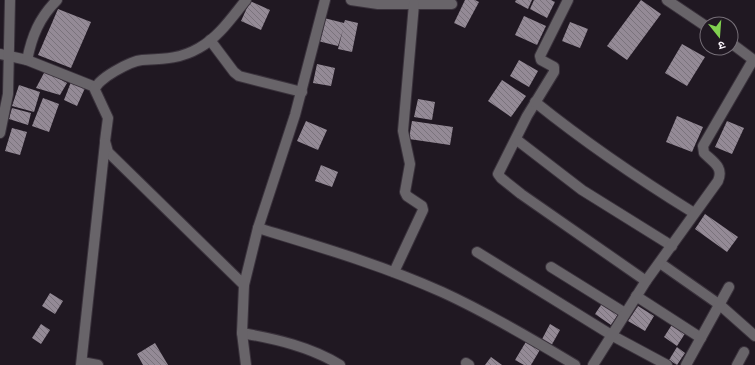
<svg xmlns="http://www.w3.org/2000/svg" width="755" height="365" font-family="'Space Grotesk','Noto Sans Devanagari',sans-serif">
	<style>
		.building { fill: url(#building-back-hatch) }
		.lines { fill: none; stroke-linecap: round; stroke-linejoin: round }
		.street-casing { stroke: #3a323c; stroke-width: 12 }
		.street { stroke: #686469; stroke-width: 10 }
	</style>
	<defs>
		<pattern id="building-back-hatch" width="6" height="6" patternUnits="userSpaceOnUse"><rect width="6" height="6" fill="#948a96"/><path d="M-1 5l2 2M0 0l6 6M5-1l2 2" fill="none" stroke="#7a737c"/></pattern>
	</defs>
	<rect width="100%" height="100%" fill="#201822"/>
	<g class="building">
		<path d="M 465,0 L 475,0 L 479,2 L 465,28 L 454,23 Z"/>
		<path d="M 516,0 L 532,0 L 528,9 L 515,2 Z"/>
		<path d="M 534,0 L 551,0 L 555,2 L 547,18 L 530,9 Z"/>
		<path d="M 641,0 L 661,14 L 627,60 L 607,46 Z"/>
		<path d="M 250,1 L 270,10 L 261,30 L 241,21 Z"/>
		<path d="M 58,9 L 91,22 L 71,68 L 38,55 Z"/>
		<path d="M 524,16 L 546,26 L 537,45 L 515,35 Z"/>
		<path d="M 324,18 L 344,23 L 345,20 L 358,23 L 352,52 L 338,49 L 343,30 L 338,46 L 318,41 Z"/>
		<path d="M 570,22 L 588,29 L 580,48 L 562,41 Z"/>
		<path d="M 682,44 L 705,57 L 687,86 L 665,73 Z"/>
		<path d="M 519,60 L 538,71 L 529,87 L 510,76 Z"/>
		<path d="M 317,64 L 335,68 L 331,86 L 313,83 Z"/>
		<path d="M 45,71 L 67,83 L 60,95 L 36,88 Z"/>
		<path d="M 502,80 L 526,96 L 511,117 L 488,101 Z"/>
		<path d="M 71,82 L 85,88 L 77,106 L 64,100 Z"/>
		<path d="M 19,85 L 40,92 L 34,112 L 12,106 Z"/>
		<path d="M 43,98 L 59,104 L 49,132 L 32,126 Z"/>
		<path d="M 418,99 L 435,102 L 432,120 L 414,117 Z"/>
		<path d="M 12,108 L 31,113 L 28,125 L 9,119 Z"/>
		<path d="M 677,116 L 703,127 L 692,152 L 666,142 Z"/>
		<path d="M 306,121 L 327,130 L 318,150 L 297,141 Z"/>
		<path d="M 412,121 L 453,127 L 450,145 L 409,139 Z"/>
		<path d="M 727,121 L 744,128 L 732,154 L 715,147 Z"/>
		<path d="M 12,128 L 27,132 L 20,155 L 5,151 Z"/>
		<path d="M 321,165 L 338,172 L 332,187 L 315,181 Z"/>
		<path d="M 705,214 L 738,237 L 727,252 L 695,229 Z"/>
		<path d="M 50,293 L 63,301 L 55,314 L 42,306 Z"/>
		<path d="M 603,302 L 619,313 L 611,325 L 595,314 Z"/>
		<path d="M 638,306 L 654,316 L 645,331 L 628,321 Z"/>
		<path d="M 673,323 L 686,332 L 677,346 L 664,337 Z"/>
		<path d="M 41,324 L 50,330 L 41,344 L 32,338 Z"/>
		<path d="M 550,324 L 560,330 L 550,348 L 540,343 Z"/>
		<path d="M 527,340 L 541,348 L 531,365 L 524,365 L 515,360 Z"/>
		<path d="M 155,343 L 168,365 L 143,365 L 137,354 Z"/>
		<path d="M 677,347 L 685,353 L 677,365 L 669,360 Z"/>
		<path d="M 491,357 L 502,365 L 485,365 Z"/>
	</g>
	<g class="lines">
		<defs>
			<g id="street">
				<path d="M 351,0 L 378,4 L 452,4"/>
				<path d="M 568,0 L 540,56 L 541,60 L 554,67 L 554,72 L 527,116 L 498,174 L 501,178 L 521,194 L 646,281"/>
				<path d="M 667,0 L 707,27"/>
				<path d="M 210,40 L 234,72 L 239,76 L 302,92"/>
				<path d="M 731,43 L 755,61"/>
				<path d="M 0,54 L 27,60 L 95,87"/>
				<path d="M 27,60 C 32,36 39,18 57,0"/>
				<path d="M 535,102 C 586,143 639,179 694,213"/>
				<path d="M 0,133 L 8,94 L 10,0"/>
				<path d="M 517,140 L 582,190 L 672,246"/>
				<path d="M 258,228 C 320,247 382,265 442,292 C 488,313 532,339 575,365"/>
				<path d="M 477,252 L 613,336 L 667,365"/>
				<path d="M 660,263 L 720,305 L 755,336"/>
				<path d="M 551,267 L 625,313"/>
				<path d="M 394,272 L 423,210 L 422,206 L 407,196 L 405,192 L 410,164 L 403,131 L 414,4"/>
				<path d="M 244,285 L 108,152 L 105,141 L 108,118 L 95,90 C 96,79 131,61 142,60 C 163,59 180,59 199,48 C 219,37 232,17 246,0"/>
				<path d="M 636,296 L 701,338"/>
				<path d="M 242,333 C 276,339 311,347 340,365"/>
				<path d="M 82,362 L 98,365"/>
				<path d="M 466,363 L 469,365"/>
				<path d="M 81,365 L 105,143"/>
				<path d="M 246,365 L 242,333 L 244,285 L 258,228 L 295,115 L 325,0"/>
				<path d="M 593,365 L 646,281 L 718,181 C 724,167 713,162 704,153 L 703,146 L 753,60"/>
				<path d="M 686,365 L 729,287"/>
				<path d="M 737,365 L 744,352"/>
			</g>
		</defs>
		<use href="#street" class="street-casing"/>
		<use href="#street" class="street"/>
	</g>
	<g transform="translate(719 36) rotate(163)"><circle r="19" fill="#201822" stroke="#766f78"/>
	<path d="M0-3L7 15L0 10L-7 15Z" fill="#81d050"/>
	<text y="-6" font-size="11" font-weight="bold" text-anchor="middle" fill="#f8f2f9">उ</text>
	</g>
</svg>
